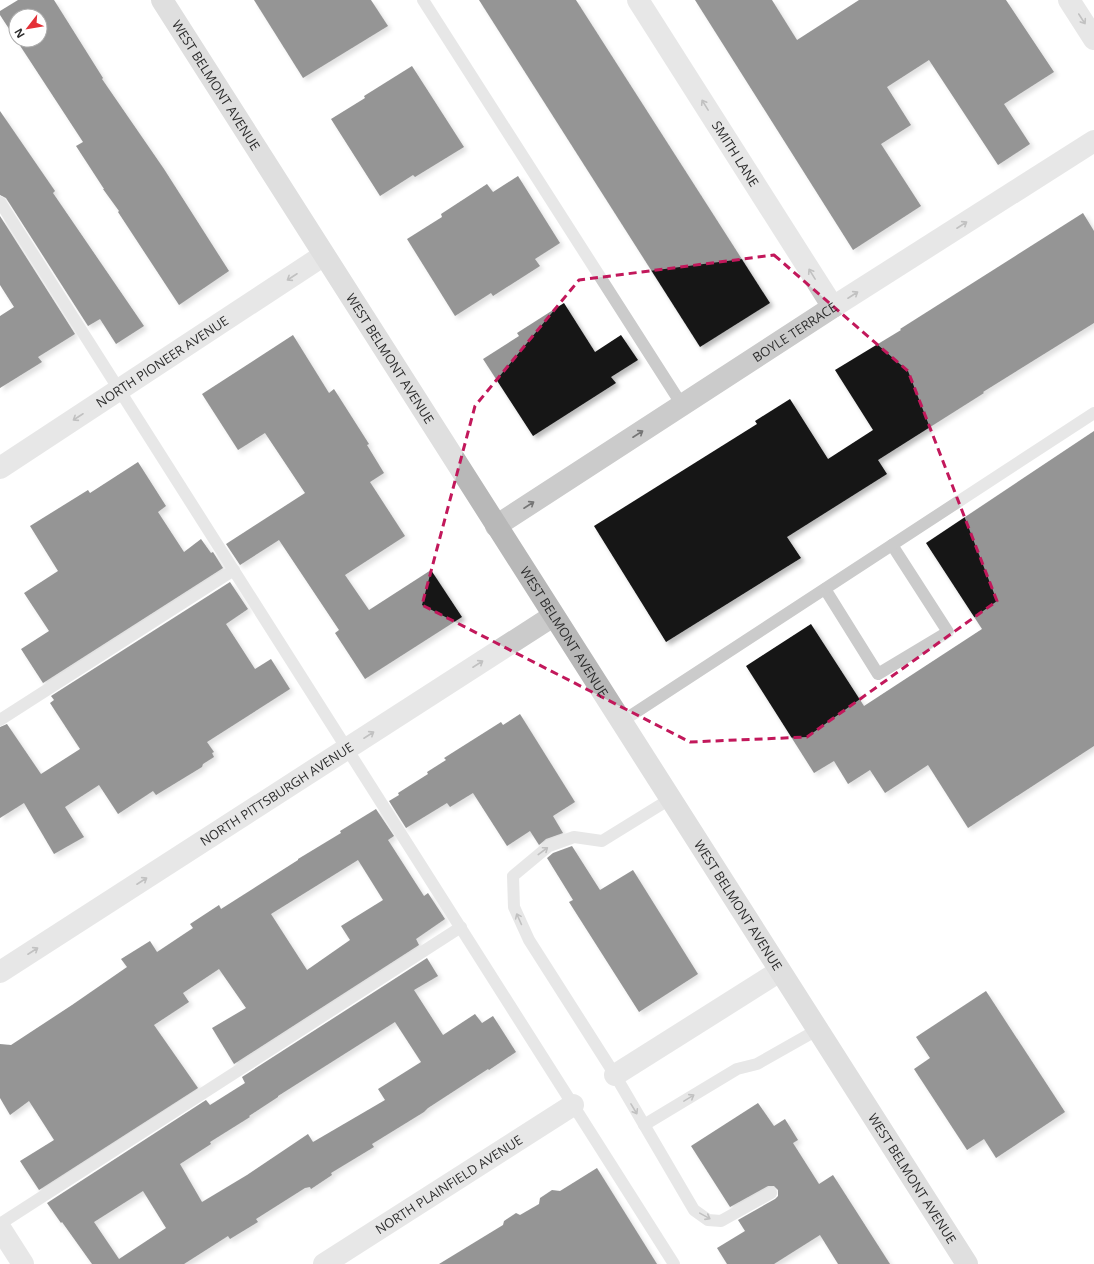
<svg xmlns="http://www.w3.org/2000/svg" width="1094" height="1264" font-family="'Open Sans',sans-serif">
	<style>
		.building { fill: #151515; fill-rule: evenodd; filter: url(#shadow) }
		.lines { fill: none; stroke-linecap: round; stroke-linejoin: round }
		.lane { stroke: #cbcbcb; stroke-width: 12 }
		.street { stroke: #cbcbcb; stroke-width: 22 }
		.secondary { stroke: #b8b8b8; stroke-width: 22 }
		.oneway { stroke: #757575 }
		.marked { fill: none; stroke: #c2185b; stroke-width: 3; stroke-dasharray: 8 5; stroke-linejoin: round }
		.labels { text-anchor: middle; stroke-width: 4; stroke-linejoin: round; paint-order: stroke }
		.street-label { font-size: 13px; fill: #2e2e2e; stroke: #fff }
	</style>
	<defs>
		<filter id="shadow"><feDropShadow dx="3.5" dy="3.5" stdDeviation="2" flood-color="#0004"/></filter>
	</defs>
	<rect width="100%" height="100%" fill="#fff"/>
	<g class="building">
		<path d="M 18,0 L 54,0 L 103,78 L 102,79 L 164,169 L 229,271 L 179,305 L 118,212 L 119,211 L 103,189 L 104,189 L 76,146 L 83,142 L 0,15 L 0,11 ZM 16,16 L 40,16 L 40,40 L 16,40 Z"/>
		<path d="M 254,0 L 371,0 L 388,26 L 303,78 Z"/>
		<path d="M 479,0 L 576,0 L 770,303 L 700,347 Z"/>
		<path d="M 695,0 L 772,0 L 797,40 L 859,0 L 1006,0 L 1054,72 L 1004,104 L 1030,144 L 998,165 L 929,60 L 887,87 L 911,125 L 881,144 L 921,206 L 853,250 Z"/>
		<path d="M 412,66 L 464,147 L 415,177 L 413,175 L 380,196 L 331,119 L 365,98 L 364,96 Z"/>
		<path d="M 0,111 L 55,191 L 53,193 L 144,326 L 116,344 L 100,319 L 88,326 L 6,198 L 0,195 Z"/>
		<path d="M 518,176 L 560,243 L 535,259 L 540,266 L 493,296 L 491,293 L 455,316 L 407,239 L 442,217 L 441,214 L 487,184 L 493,192 Z"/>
		<path d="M 1083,213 L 1094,231 L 1094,323 L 983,392 L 984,393 L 878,460 L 887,474 L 787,537 L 801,558 L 666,642 L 594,526 L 757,424 L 755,421 L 790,399 L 828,459 L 873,430 L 835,370 L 901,330 L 900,329 Z"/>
		<path d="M 0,216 L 75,334 L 38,357 L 42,362 L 0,388 L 0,316 L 14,307 L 0,285 Z"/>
		<path d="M 564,303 L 595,352 L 621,335 L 638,360 L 611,377 L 616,383 L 533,436 L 483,359 L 519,336 L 517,333 Z"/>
		<path d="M 293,335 L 329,393 L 334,389 L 369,444 L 367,445 L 384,473 L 370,482 L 405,536 L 345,575 L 369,610 L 431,570 L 462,617 L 365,679 L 335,633 L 339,630 L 279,540 L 240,565 L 226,544 L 305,493 L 265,433 L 238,450 L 202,394 Z"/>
		<path d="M 1094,431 L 1094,746 L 968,828 L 928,765 L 885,793 L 870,770 L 848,784 L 834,761 L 814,773 L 746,666 L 811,624 L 864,706 L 982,629 L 926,543 Z"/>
		<path d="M 138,462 L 166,506 L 158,512 L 184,552 L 201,539 L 211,553 L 213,552 L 223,568 L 43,683 L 21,649 L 49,631 L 24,593 L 58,571 L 30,526 L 88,490 L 90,493 Z"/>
		<path d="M 230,582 L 248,609 L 226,624 L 255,669 L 271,659 L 290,689 L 207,742 L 214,752 L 212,753 L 214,757 L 203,764 L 202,767 L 156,795 L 153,791 L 118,814 L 99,785 L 65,807 L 84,837 L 54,854 L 24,803 L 0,818 L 0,727 L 7,724 L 41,774 L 80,749 L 50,703 L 54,700 L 51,696 Z"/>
		<path d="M 520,714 L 575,802 L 553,816 L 563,833 L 546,839 L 539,845 L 530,831 L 507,846 L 473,793 L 450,807 L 447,803 L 406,828 L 389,801 L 399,795 L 398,793 L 428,774 L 427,772 L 446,760 L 444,758 L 501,722 L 503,725 Z"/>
		<path d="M 376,809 L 394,836 L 388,840 L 424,896 L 428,893 L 445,919 L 416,939 L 419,945 L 234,1064 L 212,1028 L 246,1008 L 219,969 L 183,993 L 189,1002 L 154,1025 L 198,1088 L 39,1190 L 20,1161 L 54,1140 L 29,1101 L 10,1115 L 0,1098 L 0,1044 L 11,1045 L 72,1005 L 127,967 L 121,959 L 150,941 L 157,952 L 193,928 L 190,924 L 219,905 L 221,909 L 298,860 L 298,859 L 341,833 L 340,831 ZM 358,860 L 383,900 L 341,926 L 350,940 L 307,970 L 271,914 Z"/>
		<path d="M 572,846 L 600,890 L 633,870 L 698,974 L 639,1012 L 569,902 L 573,900 L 547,858 L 553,853 Z"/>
		<path d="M 427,958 L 438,976 L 414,990 L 443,1035 L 475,1014 L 482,1023 L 493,1016 L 516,1052 L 489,1070 L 488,1069 L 428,1108 L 424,1112 L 372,1144 L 374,1147 L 331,1173 L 332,1175 L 311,1189 L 310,1187 L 305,1188 L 256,1219 L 258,1222 L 230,1239 L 228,1236 L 184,1264 L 92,1264 L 62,1222 L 61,1223 L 47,1203 L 206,1100 L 210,1105 L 245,1083 L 242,1077 ZM 395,1022 L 421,1062 L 378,1089 L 385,1100 L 313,1142 L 308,1134 L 247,1175 L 202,1202 L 180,1164 L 211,1144 L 210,1142 L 250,1117 L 249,1116 L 278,1097 L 278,1096 ZM 143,1191 L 166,1228 L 119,1259 L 94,1222 Z"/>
		<path d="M 986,991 L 1065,1112 L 996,1158 L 984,1139 L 967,1150 L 914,1069 L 930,1058 L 916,1037 Z"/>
		<path d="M 758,1103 L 774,1126 L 785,1119 L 798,1140 L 793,1143 L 819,1184 L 833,1175 L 890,1264 L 838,1264 L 820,1235 L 774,1264 L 727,1264 L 717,1248 L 745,1231 L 738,1220 L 775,1199 L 778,1196 L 778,1190 L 774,1186 L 768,1186 L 730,1207 L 691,1146 Z"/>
		<path d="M 597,1168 L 657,1264 L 439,1264 L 503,1225 L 504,1221 L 516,1213 L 520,1215 L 539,1204 L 540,1198 L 552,1190 L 560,1191 Z"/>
	</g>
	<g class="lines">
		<g class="lane">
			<path d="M 423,0 L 682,405"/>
			<path d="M 0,202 L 674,1264"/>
			<path d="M 825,589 L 878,674 L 948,632 L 892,545"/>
			<path d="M 0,720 L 234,570"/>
			<path d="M 621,722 L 1094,413"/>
			<path d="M 670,799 L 602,841 L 574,837 L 549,846 L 513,876 L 514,907 L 529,940 L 615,1075 L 694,1210 L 708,1220 L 721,1221 L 771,1193"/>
			<path d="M 644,1125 L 737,1069 L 757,1064 L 817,1030"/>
			<path d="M 0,1224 L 461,927"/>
		</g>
		<g class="street">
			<path id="s1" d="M 638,0 L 833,307"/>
			<path d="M 1069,0 L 1094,39"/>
			<path id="s2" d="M 0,468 L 324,255"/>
			<path id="s3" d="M 496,526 L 833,307 L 1094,141"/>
			<path id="s4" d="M 0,972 L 553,616"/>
			<path d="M 615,1075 L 780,971"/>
			<path d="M 0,1228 L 23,1264"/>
			<path id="s5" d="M 324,1264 L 573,1105"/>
		</g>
		<path class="secondary" id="s6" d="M 162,0 L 967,1264"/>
	</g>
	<defs><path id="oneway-shaft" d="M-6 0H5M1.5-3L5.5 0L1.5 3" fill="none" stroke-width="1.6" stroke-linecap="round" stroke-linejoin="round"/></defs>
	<g class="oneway">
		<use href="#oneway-shaft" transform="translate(1082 19) rotate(57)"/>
		<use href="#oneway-shaft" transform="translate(705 105) rotate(-122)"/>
		<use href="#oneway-shaft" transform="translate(962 225) rotate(-33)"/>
		<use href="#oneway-shaft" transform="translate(812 274) rotate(-122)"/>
		<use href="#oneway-shaft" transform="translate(292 277) rotate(147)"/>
		<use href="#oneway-shaft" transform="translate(853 295) rotate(-33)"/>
		<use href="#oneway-shaft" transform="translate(78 417) rotate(147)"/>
		<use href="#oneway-shaft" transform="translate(638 434) rotate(-33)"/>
		<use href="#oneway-shaft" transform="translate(529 505) rotate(-33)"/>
		<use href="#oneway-shaft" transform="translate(478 664) rotate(-33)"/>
		<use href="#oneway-shaft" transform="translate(369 735) rotate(-33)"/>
		<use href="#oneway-shaft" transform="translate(543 851) rotate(-37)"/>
		<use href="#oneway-shaft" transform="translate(142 881) rotate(-33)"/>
		<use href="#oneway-shaft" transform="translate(519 919) rotate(-114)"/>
		<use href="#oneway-shaft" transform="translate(33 951) rotate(-33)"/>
		<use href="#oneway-shaft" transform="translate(689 1098) rotate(-31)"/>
		<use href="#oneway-shaft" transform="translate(634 1109) rotate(59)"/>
		<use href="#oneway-shaft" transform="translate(705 1216) rotate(29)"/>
	</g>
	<path d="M0 0H1094V1264H0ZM 774,255 L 908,371 L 997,601 L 807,737 L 690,742 L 422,605 L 475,406 L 579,280 Z" fill="#fff" fill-opacity=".55" fill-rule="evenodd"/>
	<path class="marked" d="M 774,255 L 908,371 L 997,601 L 807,737 L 690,742 L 422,605 L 475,406 L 579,280 Z"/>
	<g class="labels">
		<g class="street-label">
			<text dy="5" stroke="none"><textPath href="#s6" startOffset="101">WEST BELMONT AVENUE</textPath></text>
			<text dy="5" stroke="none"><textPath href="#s1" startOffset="182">SMITH LANE</textPath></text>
			<text dy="5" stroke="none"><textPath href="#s3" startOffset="356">BOYLE TERRACE</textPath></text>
			<text dy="5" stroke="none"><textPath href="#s6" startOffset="425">WEST BELMONT AVENUE</textPath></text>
			<text dy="5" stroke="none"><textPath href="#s2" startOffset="194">NORTH PIONEER AVENUE</textPath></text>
			<text dy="5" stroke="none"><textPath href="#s6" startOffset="749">WEST BELMONT AVENUE</textPath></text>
			<text dy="5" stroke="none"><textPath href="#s4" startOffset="329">NORTH PITTSBURGH AVENUE</textPath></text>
			<text dy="5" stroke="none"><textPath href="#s6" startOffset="1073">WEST BELMONT AVENUE</textPath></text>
			<text dy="5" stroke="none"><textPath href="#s6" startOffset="1397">WEST BELMONT AVENUE</textPath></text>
			<text dy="5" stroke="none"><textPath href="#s5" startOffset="148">NORTH PLAINFIELD AVENUE</textPath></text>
		</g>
	</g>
	<g transform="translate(28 28) rotate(239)"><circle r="19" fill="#ffffff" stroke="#ababab"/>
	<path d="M0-3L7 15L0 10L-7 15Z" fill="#e43138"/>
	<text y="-6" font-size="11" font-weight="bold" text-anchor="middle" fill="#2e2e2e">N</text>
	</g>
</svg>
